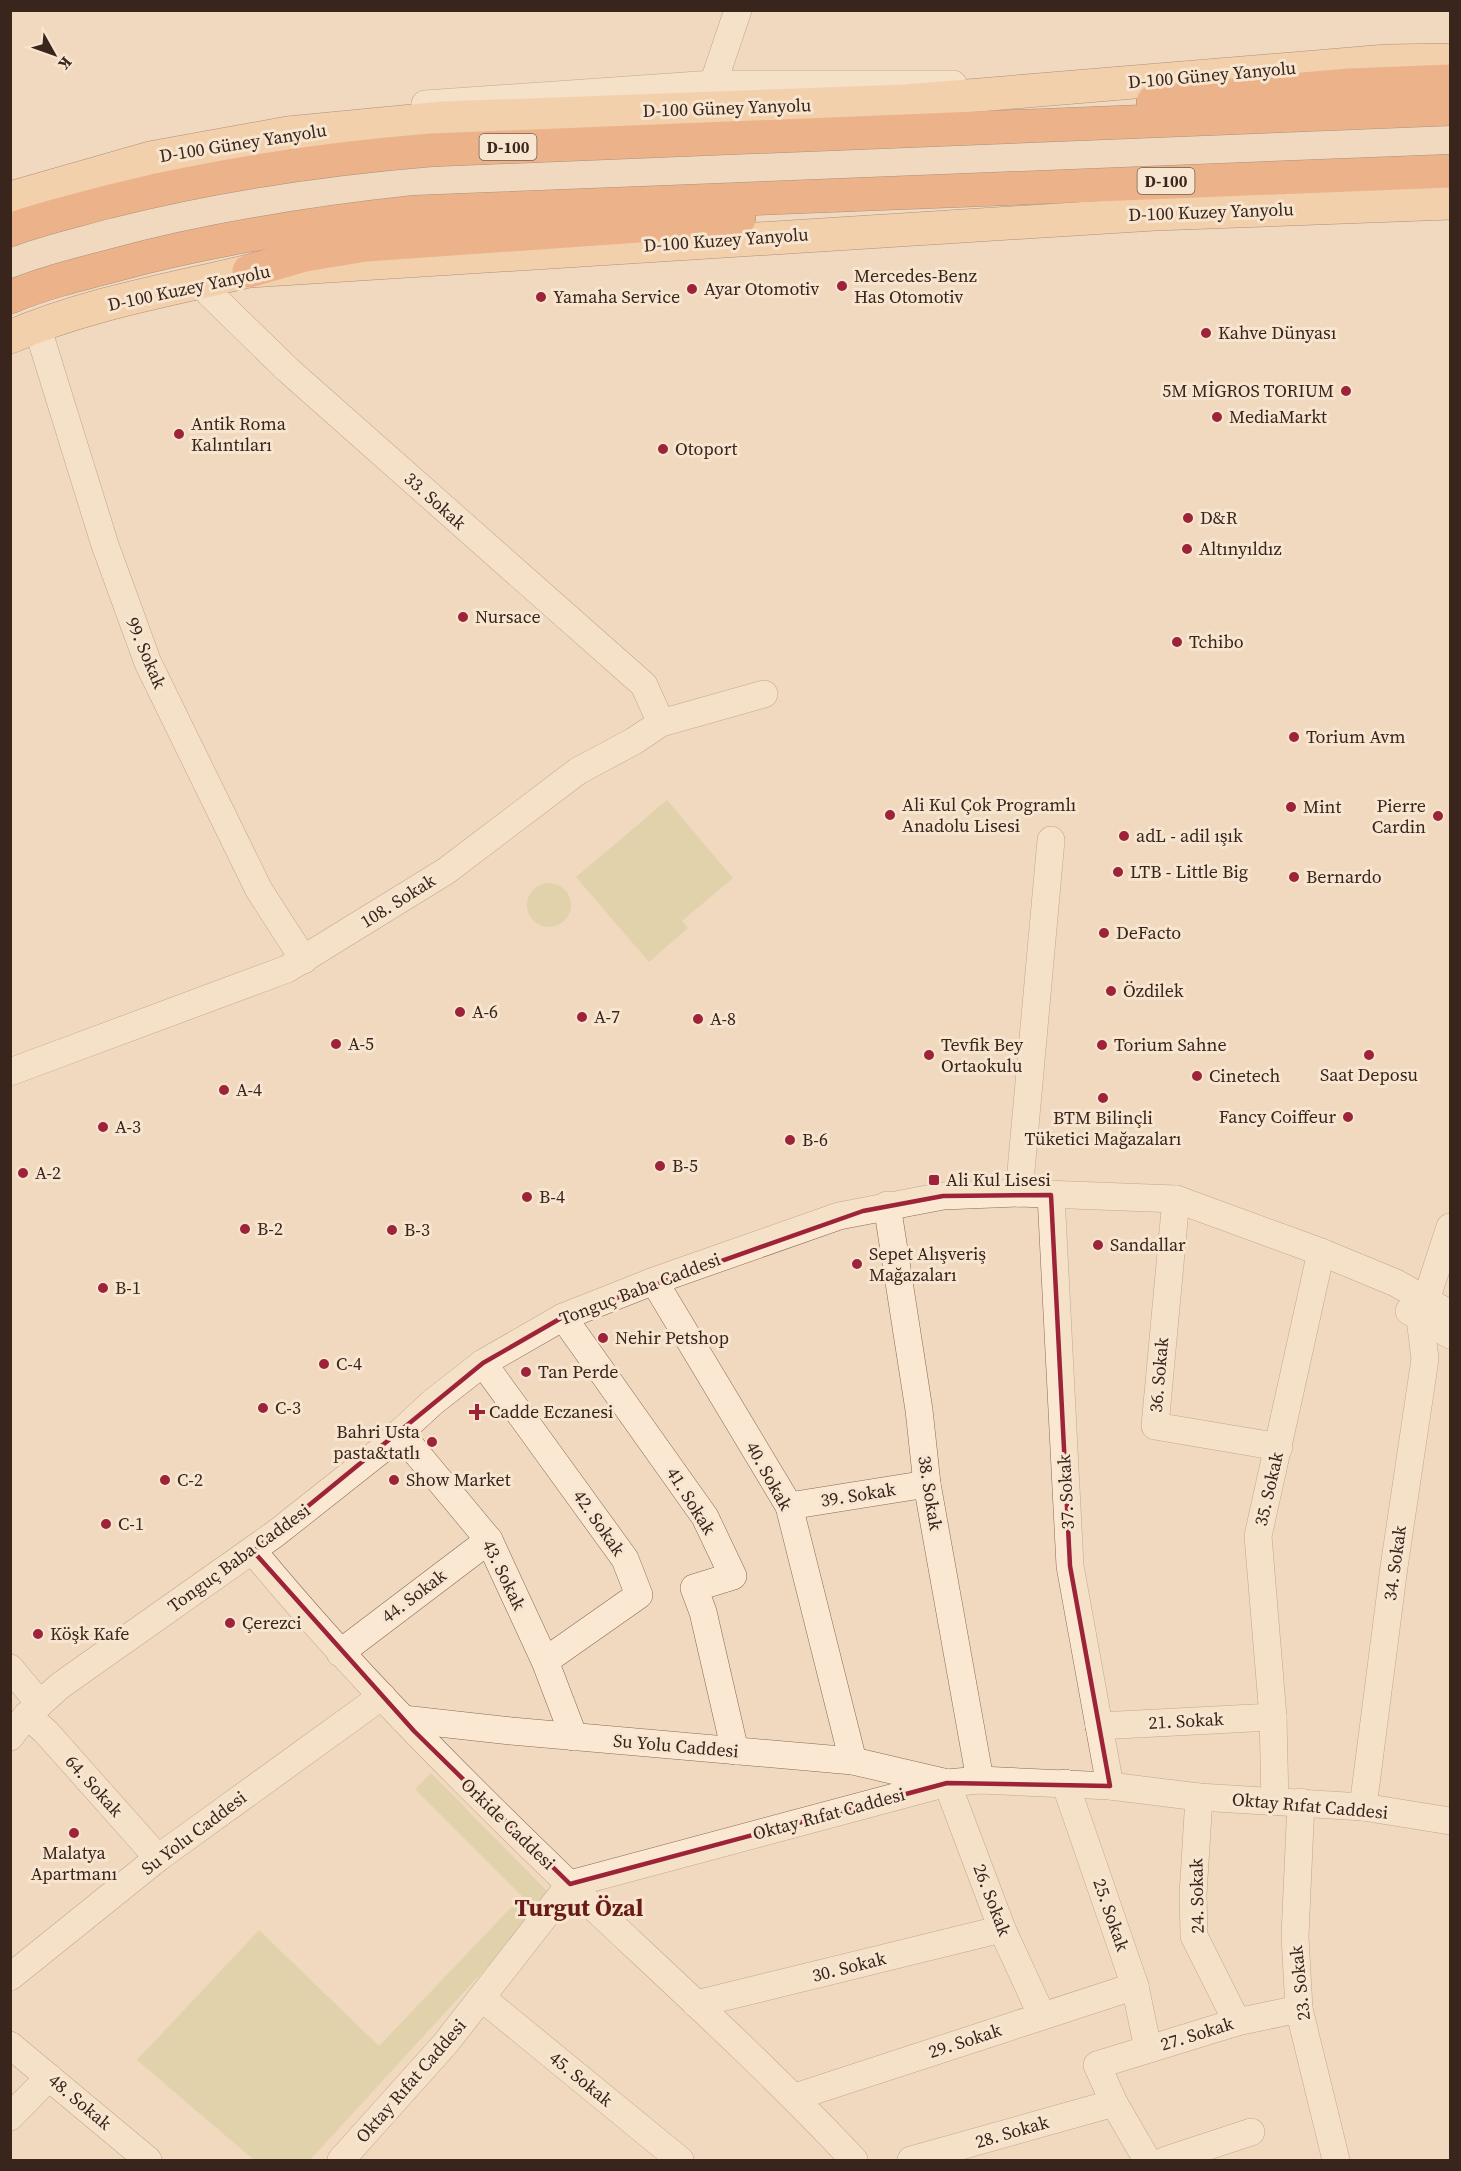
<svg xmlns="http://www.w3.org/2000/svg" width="1461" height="2171" font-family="'Source Serif 4',serif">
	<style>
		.green { fill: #cfcb93 }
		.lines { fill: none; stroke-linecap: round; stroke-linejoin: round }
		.minor-casing { stroke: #8a6956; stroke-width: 28 }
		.major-casing { stroke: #58382b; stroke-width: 34 }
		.highway-casing { stroke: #58382b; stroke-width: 34 }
		.minor { stroke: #fbe8d3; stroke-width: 27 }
		.major { stroke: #f7c694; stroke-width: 33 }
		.highway { stroke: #e6864a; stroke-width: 33 }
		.marked { fill: none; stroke: #9d2339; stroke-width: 4.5; stroke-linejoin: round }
		.poi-dot { fill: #9d2339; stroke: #f7e5cf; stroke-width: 2 }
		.labels { text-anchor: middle; stroke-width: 6; stroke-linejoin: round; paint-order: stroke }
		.shield { fill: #f7e5cf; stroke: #725f52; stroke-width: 1.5 }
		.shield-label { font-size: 16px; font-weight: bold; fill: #39251c }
		.street-label { font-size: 18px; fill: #39251c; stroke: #f7e5cf }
		.poi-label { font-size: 18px; fill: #39251c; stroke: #f7e5cf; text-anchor: start }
		.district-label { font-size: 24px; font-weight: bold; fill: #681b19; stroke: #f7e5cf }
	</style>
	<rect width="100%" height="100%" fill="#f0d9bf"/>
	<g class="green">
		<path d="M 667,800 L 733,878 L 682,921 L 688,928 L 649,962 L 576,877 Z"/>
		<circle cx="549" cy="905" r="22"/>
		<path d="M 431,1773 L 552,1896 L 310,2160 L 254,2160 L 137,2060 L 259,1930 L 379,2046 L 522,1896 L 415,1789 Z"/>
	</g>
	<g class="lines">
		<defs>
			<g id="minor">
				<path d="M 713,84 L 738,10"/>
				<path d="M 425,104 L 713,84 L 953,84"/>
				<path d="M 203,282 L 210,294 L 288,370 L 644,685 L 661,723"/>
				<path d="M 37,326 L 105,545 L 148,663 L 259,890 L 304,960"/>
				<path d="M 10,1072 L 287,969 L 446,871 L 578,771 L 634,741 L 661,723 L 764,694"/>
				<path d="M 1019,1193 L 1051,840"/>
				<path d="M 1051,1195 L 1070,1566 L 1110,1786"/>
				<path d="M 1176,1199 L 1155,1426 L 1279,1447"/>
				<path d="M 887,1205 L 919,1410 L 927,1484 L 980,1780"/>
				<path d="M 654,1281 L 789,1506 L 853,1761"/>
				<path d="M 1426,1300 L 1450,1227"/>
				<path d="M 1409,1311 L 1450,1335"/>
				<path d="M 563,1317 L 705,1517 L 733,1576 L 694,1588 L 703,1612 L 735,1751"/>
				<path d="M 483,1363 L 625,1559 L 639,1595 L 545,1661"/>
				<path d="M 400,1433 L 489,1540 L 545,1661 L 574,1737"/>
				<path d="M 789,1506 L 927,1484"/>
				<path d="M 253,1551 C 351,1670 460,1779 571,1886 C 666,1976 764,2064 854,2160"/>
				<path d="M 340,1653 L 489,1540"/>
				<path d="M 10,1668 L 40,1704"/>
				<path d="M 27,1715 L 46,1732 L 158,1858"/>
				<path d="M 403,1719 L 511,1731 L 853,1761 L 943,1782"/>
				<path d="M 1099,1726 L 1273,1717"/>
				<path d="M 10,1737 L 27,1715 L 61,1685 L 275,1534 L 380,1451 L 433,1402 L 483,1363 L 563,1317 L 654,1281 L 839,1216 L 943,1196 L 1019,1193 L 1176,1199 L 1321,1252 L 1396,1283 L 1450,1314"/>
				<path d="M 947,1783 L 1002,1929 L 1042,2016"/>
				<path d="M 1065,1783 L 1135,1986 L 1148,2049"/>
				<path d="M 1199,1797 L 1193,1895 L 1194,1936 L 1237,2022"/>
				<path d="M 1275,1802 L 1273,1717 L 1258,1536 L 1321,1252"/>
				<path d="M 1301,1802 L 1295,1936 L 1299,2009 L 1336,2160"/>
				<path d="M 1363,1807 L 1394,1567 L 1425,1359 L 1420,1318"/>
				<path d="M 10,1977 L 158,1858 L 382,1696"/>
				<path d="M 482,1998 L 680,2160"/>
				<path d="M 696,2004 L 1002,1929"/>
				<path d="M 10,2045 L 148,2160"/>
				<path d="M 795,2097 L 1135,1986"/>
				<path d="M 10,2117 L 49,2077"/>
				<path d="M 341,2160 L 445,2044 L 570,1884 L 947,1783 L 980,1780 L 1110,1786 L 1199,1797 L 1363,1807 L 1450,1821"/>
				<path d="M 911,2160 L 1114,2103"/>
				<path d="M 1147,2160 L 1114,2103 L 1097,2065 L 1237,2022 L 1299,2009"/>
				<path d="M 1166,2160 L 1251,2132"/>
			</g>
			<g id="major">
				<path d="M 10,198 L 150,158 L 288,133 L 444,118 L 906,101 L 1387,61 L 1450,60"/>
				<path d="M 10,337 C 86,304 169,290 249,271 L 1154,214 L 1450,203"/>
			</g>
			<g id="highway">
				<path d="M 1153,102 L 1349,85 L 1450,81"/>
				<path d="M 10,230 C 42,218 75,211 107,202 C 214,175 321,159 431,150 L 1450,109"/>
				<path d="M 249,271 L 305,255 L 366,245 L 739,219"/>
				<path d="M 10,297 C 44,283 80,274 115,265 C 214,238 313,223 415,212 L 1450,171"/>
			</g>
		</defs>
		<use href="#minor" class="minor-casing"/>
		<use href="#major" class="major-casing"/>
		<use href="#highway" class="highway-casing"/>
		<use href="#minor" class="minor"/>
		<use href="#major" class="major"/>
		<use href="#highway" class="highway"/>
	</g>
	<path d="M0 0H1461V2171H0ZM 1051,1195 L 1070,1566 L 1110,1786 L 947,1783 L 570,1884 L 414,1731 L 253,1551 L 483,1363 L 563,1317 L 863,1211 L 943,1196 Z" fill="#f0d9bf" fill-opacity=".55" fill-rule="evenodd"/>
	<path class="marked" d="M 1051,1195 L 1070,1566 L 1110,1786 L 947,1783 L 570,1884 L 414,1731 L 253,1551 L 483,1363 L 563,1317 L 863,1211 L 943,1196 Z"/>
	<g class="poi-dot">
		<circle cx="842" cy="286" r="6"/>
		<circle cx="692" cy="289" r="6"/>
		<circle cx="541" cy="297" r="6"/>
		<circle cx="1206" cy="333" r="6"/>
		<circle cx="1346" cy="391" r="6"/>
		<circle cx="1217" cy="417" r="6"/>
		<circle cx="179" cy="434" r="6"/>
		<circle cx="663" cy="449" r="6"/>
		<circle cx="1188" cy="518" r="6"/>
		<circle cx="1187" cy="549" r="6"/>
		<circle cx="463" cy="617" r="6"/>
		<circle cx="1177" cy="642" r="6"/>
		<circle cx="1294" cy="737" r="6"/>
		<circle cx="1291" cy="807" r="6"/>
		<circle cx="890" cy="815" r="6"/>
		<circle cx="1438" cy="816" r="6"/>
		<circle cx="1124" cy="836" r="6"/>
		<circle cx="1118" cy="872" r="6"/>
		<circle cx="1294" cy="877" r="6"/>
		<circle cx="1104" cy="933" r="6"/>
		<circle cx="1111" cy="991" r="6"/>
		<circle cx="460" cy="1012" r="6"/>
		<circle cx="582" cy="1017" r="6"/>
		<circle cx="698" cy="1019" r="6"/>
		<circle cx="336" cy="1044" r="6"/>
		<circle cx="1102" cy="1045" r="6"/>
		<circle cx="929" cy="1055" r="6"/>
		<circle cx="1369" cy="1055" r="6"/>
		<circle cx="1197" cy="1076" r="6"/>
		<circle cx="224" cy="1090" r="6"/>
		<circle cx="1103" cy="1098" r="6"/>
		<circle cx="1348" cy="1117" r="6"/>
		<circle cx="103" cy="1127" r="6"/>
		<circle cx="790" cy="1140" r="6"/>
		<circle cx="660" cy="1166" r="6"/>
		<circle cx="23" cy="1173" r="6"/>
		<rect x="928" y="1174" width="12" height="12" rx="3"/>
		<circle cx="527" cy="1197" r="6"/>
		<circle cx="245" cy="1229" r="6"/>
		<circle cx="392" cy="1230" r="6"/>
		<circle cx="1098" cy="1245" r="6"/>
		<circle cx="857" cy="1264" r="6"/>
		<circle cx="103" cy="1288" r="6"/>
		<circle cx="603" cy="1338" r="6"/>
		<circle cx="324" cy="1364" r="6"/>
		<circle cx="526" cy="1372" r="6"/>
		<circle cx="263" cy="1408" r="6"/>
		<path d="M474 1403h6v6h6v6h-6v6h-6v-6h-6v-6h6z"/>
		<circle cx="432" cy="1442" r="6"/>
		<circle cx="165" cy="1480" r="6"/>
		<circle cx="394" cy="1480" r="6"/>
		<circle cx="106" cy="1524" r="6"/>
		<circle cx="230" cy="1623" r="6"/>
		<circle cx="38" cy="1634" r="6"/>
		<circle cx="74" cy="1833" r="6"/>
	</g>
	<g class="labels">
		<g class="shield">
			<rect x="479.5" y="134" width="57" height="26" rx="4.5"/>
			<rect x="1137.5" y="168" width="57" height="26" rx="4.5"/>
		</g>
		<g class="shield-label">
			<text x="508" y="153">D-100</text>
			<text x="1166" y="187">D-100</text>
		</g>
		<g class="street-label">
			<text transform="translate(1212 75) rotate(-5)" y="6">D-100 Güney Yanyolu</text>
			<text transform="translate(727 108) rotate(-2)" y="6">D-100 Güney Yanyolu</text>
			<text transform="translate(243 143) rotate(-9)" y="6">D-100 Güney Yanyolu</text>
			<text transform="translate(1211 212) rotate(-2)" y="6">D-100 Kuzey Yanyolu</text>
			<text transform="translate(726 240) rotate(-4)" y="6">D-100 Kuzey Yanyolu</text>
			<text transform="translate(189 288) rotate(-12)" y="6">D-100 Kuzey Yanyolu</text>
			<text transform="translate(435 501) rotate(42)" y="6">33. Sokak</text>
			<text transform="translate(146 653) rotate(67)" y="6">99. Sokak</text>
			<text transform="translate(398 901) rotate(-32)" y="6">108. Sokak</text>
			<text transform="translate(640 1289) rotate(-21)" y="6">Tonguç Baba Caddesi</text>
			<text transform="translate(1159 1375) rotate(-85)" y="6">36. Sokak</text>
			<text transform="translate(769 1476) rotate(61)" y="6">40. Sokak</text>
			<text transform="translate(1269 1489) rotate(-77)" y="6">35. Sokak</text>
			<text transform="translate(1066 1492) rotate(-93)" y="6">37. Sokak</text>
			<text transform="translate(930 1493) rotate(81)" y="6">38. Sokak</text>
			<text transform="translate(858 1495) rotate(-9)" y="6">39. Sokak</text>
			<text transform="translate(691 1501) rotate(58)" y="6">41. Sokak</text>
			<text transform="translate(599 1523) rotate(55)" y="6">42. Sokak</text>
			<text transform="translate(239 1558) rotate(-36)" y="6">Tonguç Baba Caddesi</text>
			<text transform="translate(1395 1563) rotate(-82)" y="6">34. Sokak</text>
			<text transform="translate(504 1575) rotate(64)" y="6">43. Sokak</text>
			<text transform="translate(414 1596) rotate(-37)" y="6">44. Sokak</text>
			<text transform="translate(1186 1721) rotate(-3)" y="6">21. Sokak</text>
			<text transform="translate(676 1746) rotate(5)" y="6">Su Yolu Caddesi</text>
			<text transform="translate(94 1786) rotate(48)" y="6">64. Sokak</text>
			<text transform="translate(1310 1806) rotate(5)" y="6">Oktay Rıfat Caddesi</text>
			<text transform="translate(829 1814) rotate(-15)" y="6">Oktay Rıfat Caddesi</text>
			<text transform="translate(508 1824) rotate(44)" y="6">Orkide Caddesi</text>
			<text transform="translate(194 1833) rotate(-37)" y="6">Su Yolu Caddesi</text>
			<text transform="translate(1197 1896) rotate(-91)" y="6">24. Sokak</text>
			<text transform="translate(992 1900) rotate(69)" y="6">26. Sokak</text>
			<text transform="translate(1111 1915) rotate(71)" y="6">25. Sokak</text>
			<text transform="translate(849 1967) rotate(-14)" y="6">30. Sokak</text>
			<text transform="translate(1300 1983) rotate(-96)" y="6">23. Sokak</text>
			<text transform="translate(1197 2034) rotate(-17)" y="6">27. Sokak</text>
			<text transform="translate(965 2041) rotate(-18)" y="6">29. Sokak</text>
			<text transform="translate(581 2079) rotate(39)" y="6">45. Sokak</text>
			<text transform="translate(411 2081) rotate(-49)" y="6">Oktay Rıfat Caddesi</text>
			<text transform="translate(80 2102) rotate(40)" y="6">48. Sokak</text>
			<text transform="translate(1012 2132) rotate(-16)" y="6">28. Sokak</text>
		</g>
		<g class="poi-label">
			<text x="854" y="282">Mercedes-Benz<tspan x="854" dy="21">Has Otomotiv</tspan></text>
			<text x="704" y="295">Ayar Otomotiv</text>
			<text x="553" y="303">Yamaha Service</text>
			<text x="1218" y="339">Kahve Dünyası</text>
			<text x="1334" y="397" text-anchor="end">5M MİGROS TORIUM</text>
			<text x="1229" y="423">MediaMarkt</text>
			<text x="191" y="430">Antik Roma<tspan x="191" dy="21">Kalıntıları</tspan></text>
			<text x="675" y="455">Otoport</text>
			<text x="1200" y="524">D&amp;R</text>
			<text x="1199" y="555">Altınyıldız</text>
			<text x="475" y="623">Nursace</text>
			<text x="1189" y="648">Tchibo</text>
			<text x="1306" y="743">Torium Avm</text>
			<text x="902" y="811">Ali Kul Çok Programlı<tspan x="902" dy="21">Anadolu Lisesi</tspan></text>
			<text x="1426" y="812" text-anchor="end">Pierre<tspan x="1426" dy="21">Cardin</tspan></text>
			<text x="1303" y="813">Mint</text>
			<text x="1136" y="842">adL - adil ışık</text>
			<text x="1130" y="878">LTB - Little Big</text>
			<text x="1306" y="883">Bernardo</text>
			<text x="1116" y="939">DeFacto</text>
			<text x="1123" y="997">Özdilek</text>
			<text x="472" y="1018">A-6</text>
			<text x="594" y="1023">A-7</text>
			<text x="710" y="1025">A-8</text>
			<text x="348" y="1050">A-5</text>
			<text x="941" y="1051">Tevfik Bey<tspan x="941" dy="21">Ortaokulu</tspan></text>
			<text x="1114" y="1051">Torium Sahne</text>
			<text x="1369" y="1081" text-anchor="middle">Saat Deposu</text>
			<text x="1209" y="1082">Cinetech</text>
			<text x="236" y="1096">A-4</text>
			<text x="1336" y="1123" text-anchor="end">Fancy Coiffeur</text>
			<text x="1103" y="1124" text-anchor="middle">BTM Bilinçli<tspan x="1103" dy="21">Tüketici Mağazaları</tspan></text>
			<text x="115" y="1133">A-3</text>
			<text x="802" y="1146">B-6</text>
			<text x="672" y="1172">B-5</text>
			<text x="35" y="1179">A-2</text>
			<text x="946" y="1186">Ali Kul Lisesi</text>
			<text x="539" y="1203">B-4</text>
			<text x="257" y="1235">B-2</text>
			<text x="404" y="1236">B-3</text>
			<text x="1110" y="1251">Sandallar</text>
			<text x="869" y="1260">Sepet Alışveriş<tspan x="869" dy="21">Mağazaları</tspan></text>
			<text x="115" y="1294">B-1</text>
			<text x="615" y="1344">Nehir Petshop</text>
			<text x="336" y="1370">C-4</text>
			<text x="538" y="1378">Tan Perde</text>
			<text x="275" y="1414">C-3</text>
			<text x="489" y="1418">Cadde Eczanesi</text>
			<text x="420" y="1438" text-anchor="end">Bahri Usta<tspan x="420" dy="21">pasta&amp;tatlı</tspan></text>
			<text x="177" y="1486">C-2</text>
			<text x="406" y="1486">Show Market</text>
			<text x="118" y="1530">C-1</text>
			<text x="242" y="1629">Çerezci</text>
			<text x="50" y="1640">Köşk Kafe</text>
			<text x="74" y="1859" text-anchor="middle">Malatya<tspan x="74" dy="21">Apartmanı</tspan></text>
		</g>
		<g class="district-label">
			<text x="579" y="1916">Turgut Özal</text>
		</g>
	</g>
	<rect width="1461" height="2171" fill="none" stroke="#39251c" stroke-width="24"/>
	<g transform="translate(54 54) rotate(130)" stroke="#f7e5cf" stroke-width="4.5" paint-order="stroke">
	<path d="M0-4.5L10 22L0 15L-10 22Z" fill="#39251c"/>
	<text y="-9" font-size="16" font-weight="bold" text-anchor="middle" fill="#39251c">K</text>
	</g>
</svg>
